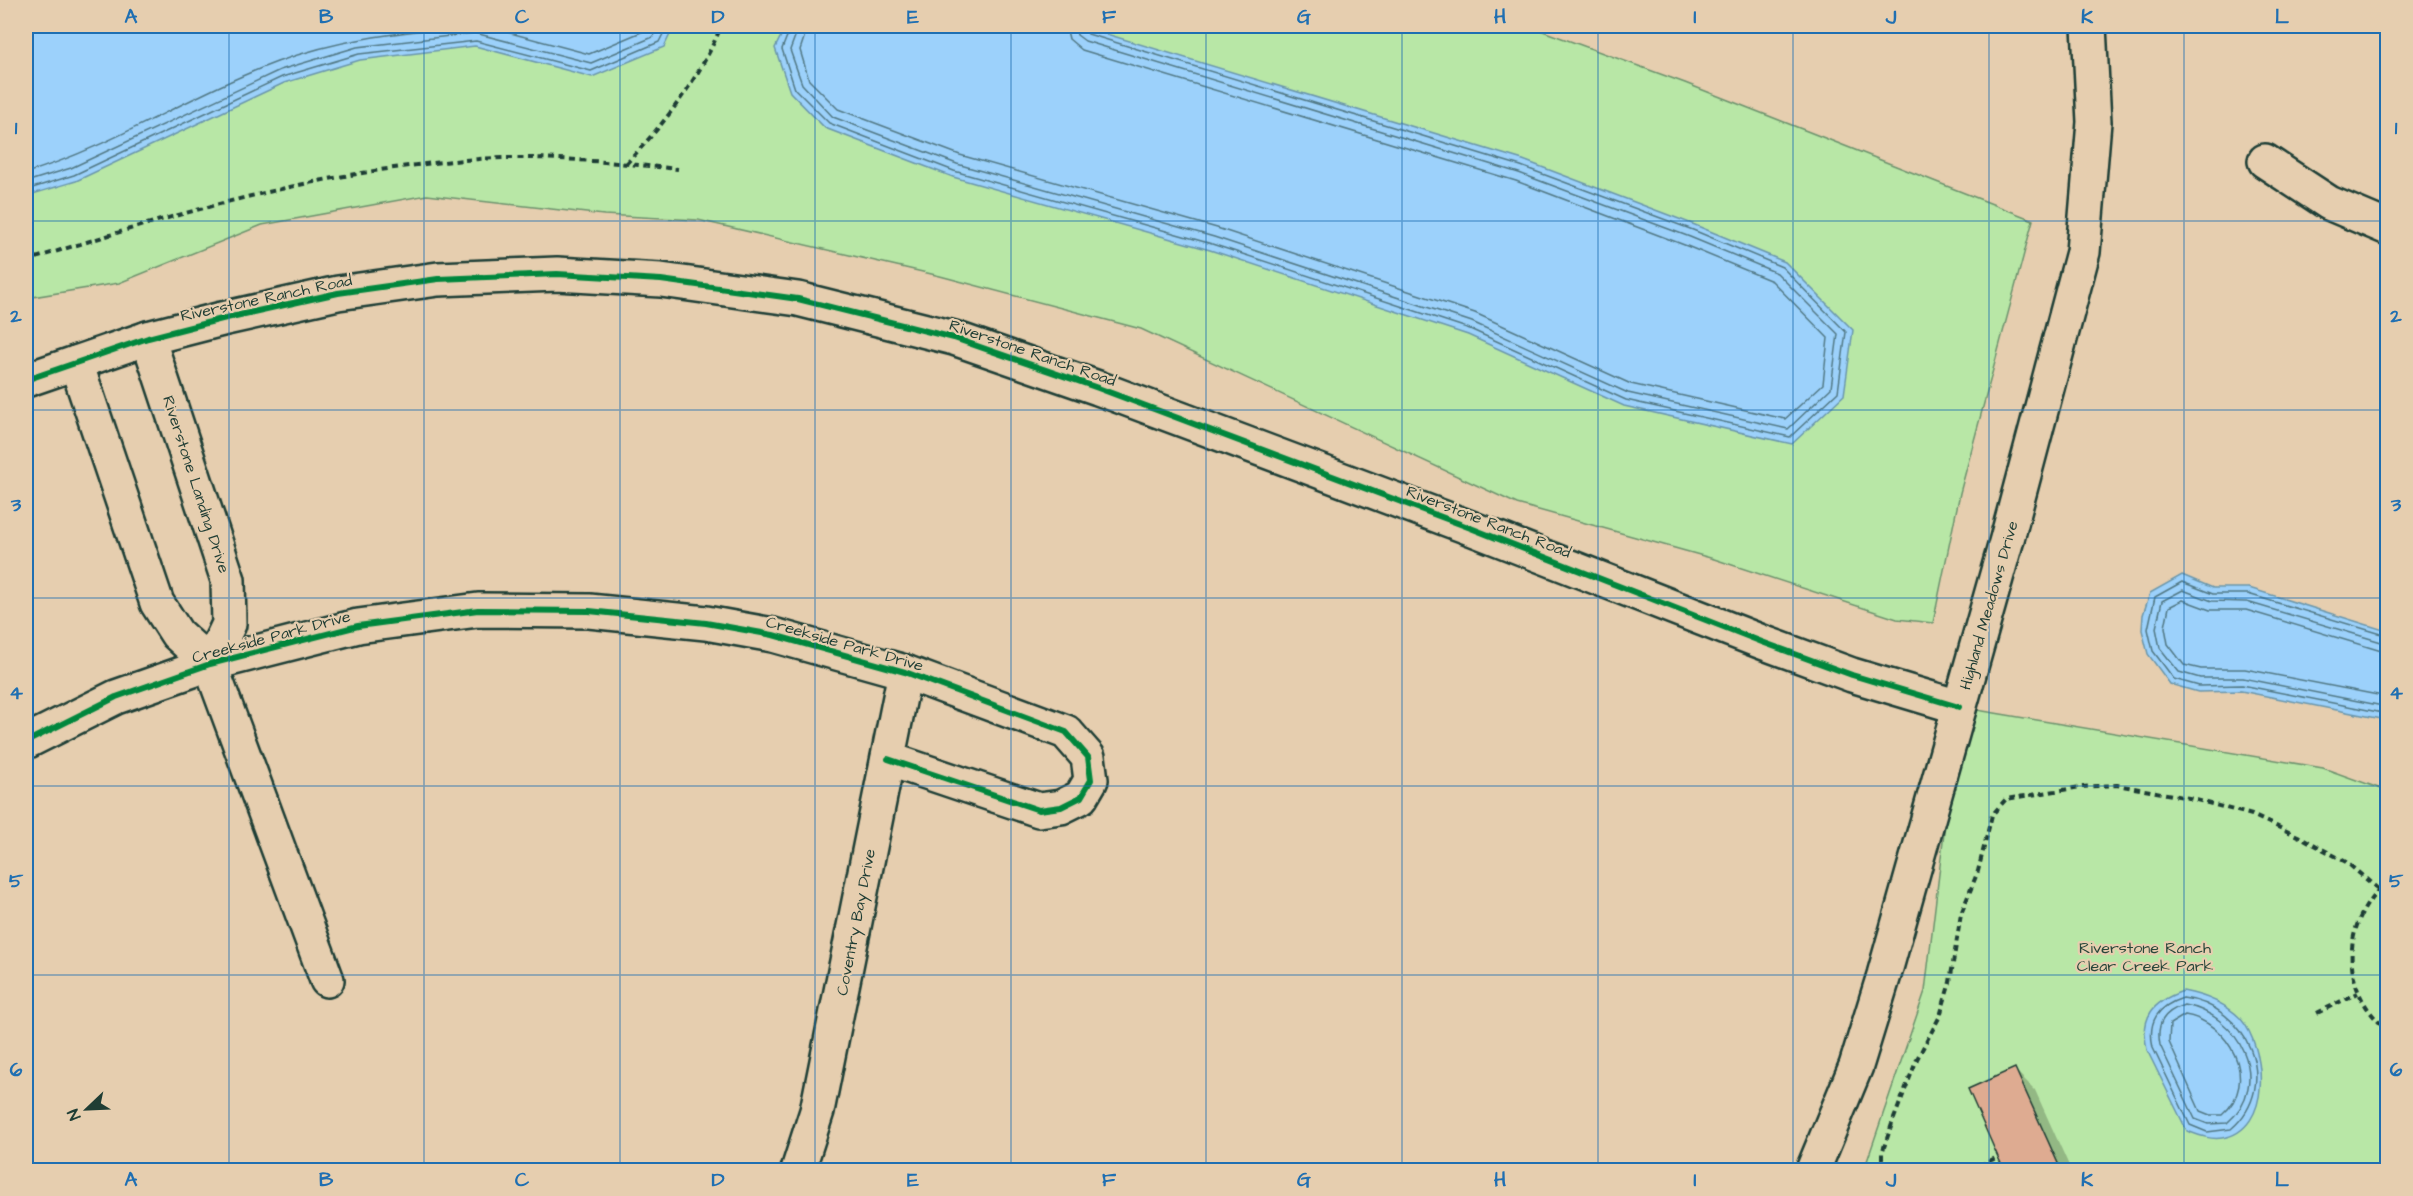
<svg xmlns="http://www.w3.org/2000/svg" width="2413" height="1196" font-family="'Architects Daughter',sans-serif">
	<style>
		.green { fill: #b8e7a6; stroke: #6c926d; stroke-width: 1.5 }
		.water { fill: #9cd1fb; stroke: #6a96ab; stroke-width: 1.5 }
		.shadow { fill: #0003 }
		.lines { fill: none; stroke-linecap: round; stroke-linejoin: round }
		.shore { stroke: #517884; stroke-width: 1.5 }
		.building { fill: #deab91; stroke: #1f3d34; stroke-width: 1.5 }
		.minor-casing { stroke: #1f3d34; stroke-width: 38 }
		.path { stroke: #1f3d34; stroke-width: 4; stroke-dasharray: 6 4.5; stroke-linecap: butt }
		.minor { stroke: #e6ceaf; stroke-width: 33 }
		.cycleway-casing { stroke: #e6ceaf; stroke-width: 10 }
		.cycleway { stroke: #00873e; stroke-width: 6 }
		.grid { fill: none; stroke: #1f6fb2; stroke-width: 1.5; stroke-opacity: 0.55 }
		.labels { text-anchor: middle; stroke-width: 4.5; stroke-linejoin: round; paint-order: stroke }
		.street-label { font-size: 16px; fill: #1f3d34; stroke: #e6ceaf }
		.park-label { font-size: 16px; fill: #27463a; stroke: #e6ceaf }
		.neatline { fill: none; stroke: #1f6fb2; stroke-width: 2 }
		.grid-label { font-size: 20px; text-anchor: middle; font-weight: bold; fill: #1f6fb2 }
	</style>
	<rect width="100%" height="100%" fill="#e6ceaf"/>
	<filter id="ink" filterUnits="userSpaceOnUse"><feTurbulence type="fractalNoise" baseFrequency=".0167" numOctaves="2"/><feDisplacementMap in="SourceGraphic" scale="12" xChannelSelector="R" yChannelSelector="G"/><feConvolveMatrix kernelMatrix="1 2 1 2 8 2 1 2 1" color-interpolation-filters="sRGB"/></filter>
	<g filter="url(#ink)">
		<g class="green">
			<path d="M 26,26 L 1529,26 L 1685,83 L 2033,220 L 1960,493 L 1933,623 L 1897,619 L 1714,559 L 1517,504 L 1141,329 L 940,276 L 698,220 L 604,215 L 427,195 L 262,225 L 119,283 L 26,298 Z"/>
			<path d="M 1959,707 L 2323,768 L 2387,791 L 2387,1170 L 1864,1170 L 1925,991 Z"/>
		</g>
		<g class="water">
			<path d="M 26,26 L 674,26 L 664,47 L 592,77 L 475,46 L 360,60 L 284,83 L 76,181 L 26,196 Z"/>
			<path d="M 786,26 L 1080,26 L 1523,160 L 1695,225 L 1785,262 L 1853,330 L 1844,395 L 1792,444 L 1624,406 L 1468,335 L 1210,250 L 953,177 L 825,128 L 790,92 L 775,48 Z"/>
			<path d="M 2182,575 L 2213,588 L 2249,588 L 2387,631 L 2387,720 L 2241,691 L 2198,692 L 2170,684 L 2148,654 L 2142,630 L 2143,615 L 2150,593 Z"/>
			<path d="M 2183,991 C 2204,995 2224,1002 2240,1018 C 2267,1048 2273,1130 2222,1138 C 2210,1140 2198,1135 2187,1131 L 2147,1050 C 2140,1017 2152,1002 2183,991 Z"/>
		</g>
		<path class="shadow" d="M 2015,1070 L 2035,1090 L 2071,1170 L 2006,1170 L 1970,1090 Z"/>
		<g class="lines">
			<g class="shore">
				<path d="M 484,26 L 589,54 L 646,30 L 649,26"/>
				<path d="M 791,26 L 782,49 L 795,89 L 829,123 L 954,171 L 1212,244 L 1470,329 L 1626,400 L 1790,437 L 1838,392 L 1846,332 L 1782,267 L 1693,230 L 1521,166 L 1088,34 L 1083,26"/>
				<path d="M 799,26 L 790,50 L 802,84 L 833,117 L 957,164 L 1214,237 L 1472,322 L 1628,393 L 1788,429 L 1831,388 L 1838,334 L 1777,273 L 1690,237 L 1519,173 L 1085,41 L 1077,35 L 1075,26"/>
				<path d="M 808,26 L 800,50 L 809,80 L 838,109 L 960,155 L 1217,228 L 1475,313 L 1631,384 L 1785,419 L 1823,384 L 1828,338 L 1772,281 L 1687,246 L 1516,181 L 1082,50 L 1069,39 L 1066,26"/>
				<path d="M 26,173 C 113,146 191,94 277,62 C 338,39 397,33 461,26"/>
				<path d="M 26,182 L 71,168 L 280,70 L 357,47 L 475,33 L 591,63 L 653,37 L 659,26"/>
				<path d="M 26,190 L 74,175 L 282,77 L 359,54 L 476,41 L 591,71 L 659,42 L 667,26"/>
				<path d="M 2388,636 L 2248,594 L 2213,594 L 2182,582 L 2155,597 L 2148,629 L 2153,651 L 2174,679 L 2199,686 L 2242,685 L 2388,714"/>
				<path d="M 2388,644 L 2247,602 L 2212,601 L 2183,590 L 2162,601 L 2156,628 L 2160,648 L 2179,672 L 2200,678 L 2243,678 L 2388,707"/>
				<path d="M 2388,653 L 2246,610 L 2210,610 L 2183,600 L 2169,607 L 2165,627 L 2168,644 L 2184,665 L 2201,669 L 2245,669 L 2388,697"/>
				<path d="M 2183,998 C 2247,1005 2283,1084 2231,1129 L 2207,1132 L 2190,1125 L 2153,1048 C 2147,1021 2158,1006 2183,998 Z"/>
				<path d="M 2184,1005 C 2239,1014 2274,1082 2227,1123 L 2208,1124 L 2195,1119 L 2160,1045 C 2156,1024 2163,1012 2184,1005 Z"/>
				<path d="M 2185,1015 C 2229,1022 2261,1081 2222,1115 L 2210,1115 L 2200,1111 L 2169,1042 L 2170,1024 Z"/>
			</g>
		</g>
		<path class="building" d="M 2015,1068 L 2061,1170 L 2004,1170 L 1998,1157 L 1968,1089 Z"/>
		<g class="lines">
			<defs>
				<g id="minor">
					<path d="M 2265,161 L 2329,203 L 2388,228"/>
					<path d="M 148,338 L 228,580 L 229,624 L 210,664"/>
					<path d="M 76,363 L 157,603 L 177,634 L 210,664 L 327,980"/>
					<path d="M 26,380 L 148,338 L 222,319 L 338,293 L 438,279 L 557,274 L 661,280 L 798,299 L 954,338 L 1098,388 L 1468,527 L 1762,642 L 1852,675 L 1959,707"/>
					<path d="M 26,742 L 116,697 L 210,664 L 358,626 L 478,610 L 589,611 L 706,623 L 773,635 L 905,672 L 1066,732 L 1088,757 L 1091,780 L 1081,797 L 1061,807 L 1039,810 L 888,759"/>
					<path d="M 798,1170 L 817,1111 L 905,672"/>
					<path d="M 1813,1170 L 1856,1066 L 1884,975 L 2007,539 L 2083,252 L 2094,122 L 2089,26"/>
				</g>
			</defs>
			<use href="#minor" class="minor-casing"/>
			<g class="path">
				<path d="M 626,164 C 664,124 701,77 721,26"/>
				<path d="M 26,261 C 168,216 315,172 465,160 C 536,154 608,162 678,169"/>
				<path d="M 2388,881 C 2341,920 2338,991 2388,1030"/>
				<path d="M 2317,1013 L 2358,993"/>
				<path d="M 1882,1170 L 1882,1153 L 1893,1121 L 1917,1059 L 1940,1016 L 1950,982 L 1961,914 L 1978,871 L 1992,815 L 2006,799 L 2081,787 L 2117,785 L 2189,798 L 2252,815 L 2304,839 L 2346,862 L 2378,889"/>
				<path d="M 1970,1170 L 1998,1157"/>
			</g>
			<use href="#minor" class="minor"/>
			<defs>
				<g id="cycleway">
					<path d="M 26,380 L 148,338 L 222,319 L 338,293 L 438,279 L 557,274 L 661,280 L 798,299 L 954,338 L 1098,388 L 1468,527 L 1762,642 L 1852,675 L 1959,707"/>
					<path d="M 26,742 L 116,697 L 210,664 L 358,626 L 478,610 L 589,611 L 706,623 L 773,635 L 905,672 L 1066,732 L 1088,757 L 1091,780 L 1081,797 L 1061,807 L 1039,810 L 888,759"/>
				</g>
			</defs>
			<use href="#cycleway" class="cycleway-casing"/>
			<use href="#cycleway" class="cycleway"/>
		</g>
	</g>
	<path class="grid" d="M 229,26 L 229,1170M 424,26 L 424,1170M 620,26 L 620,1170M 815,26 L 815,1170M 1011,26 L 1011,1170M 1206,26 L 1206,1170M 1402,26 L 1402,1170M 1598,26 L 1598,1170M 1793,26 L 1793,1170M 1989,26 L 1989,1170M 2184,26 L 2184,1170M 26,221 L 2388,221M 26,410 L 2388,410M 26,598 L 2388,598M 26,786 L 2388,786M 26,975 L 2388,975"/>
	<g class="labels">
		<g class="street-label">
			<text transform="translate(266 297) rotate(-12)" y="6">Riverstone Ranch Road</text>
			<text transform="translate(1033 352) rotate(19)" y="6">Riverstone Ranch Road</text>
			<text transform="translate(197 484) rotate(72)" y="6">Riverstone Landing Drive</text>
			<text transform="translate(1489 521) rotate(21)" y="6">Riverstone Ranch Road</text>
			<text transform="translate(1988 605) rotate(-74)" y="6">Highland Meadows Drive</text>
			<text transform="translate(271 636) rotate(-15)" y="6">Creekside Park Drive</text>
			<text transform="translate(845 643) rotate(16)" y="6">Creekside Park Drive</text>
			<text transform="translate(855 922) rotate(-79)" y="6">Coventry Bay Drive</text>
		</g>
		<g class="park-label">
			<text x="2145" y="953">Riverstone Ranch<tspan x="2145" dy="18">Clear Creek Park</tspan></text>
		</g>
	</g>
	<rect width="2413" height="1196" fill="none" stroke="#e6ceaf" stroke-width="66"/>
	<g transform="translate(87 1109) rotate(247)" stroke="#e6ceaf" stroke-width="4.5" paint-order="stroke">
	<path d="M0-4.5L10 22L0 15L-10 22Z" fill="#1f3d34"/>
	<text y="-9" font-size="16" font-weight="bold" text-anchor="middle" fill="#1f3d34">N</text>
	</g>
	<rect x="33" y="33" width="2347" height="1130" class="neatline"/>
	<g class="grid-label">
		<text x="131" y="23">A</text>
		<text x="326" y="23">B</text>
		<text x="522" y="23">C</text>
		<text x="718" y="23">D</text>
		<text x="913" y="23">E</text>
		<text x="1109" y="23">F</text>
		<text x="1304" y="23">G</text>
		<text x="1500" y="23">H</text>
		<text x="1695" y="23">I</text>
		<text x="1891" y="23">J</text>
		<text x="2087" y="23">K</text>
		<text x="2282" y="23">L</text>
		<text x="16" y="134">1</text>
		<text x="2396" y="134">1</text>
		<text x="16" y="322">2</text>
		<text x="2396" y="322">2</text>
		<text x="16" y="511">3</text>
		<text x="2396" y="511">3</text>
		<text x="16" y="699">4</text>
		<text x="2396" y="699">4</text>
		<text x="16" y="887">5</text>
		<text x="2396" y="887">5</text>
		<text x="16" y="1076">6</text>
		<text x="2396" y="1076">6</text>
		<text x="131" y="1186">A</text>
		<text x="326" y="1186">B</text>
		<text x="522" y="1186">C</text>
		<text x="718" y="1186">D</text>
		<text x="913" y="1186">E</text>
		<text x="1109" y="1186">F</text>
		<text x="1304" y="1186">G</text>
		<text x="1500" y="1186">H</text>
		<text x="1695" y="1186">I</text>
		<text x="1891" y="1186">J</text>
		<text x="2087" y="1186">K</text>
		<text x="2282" y="1186">L</text>
	</g>
</svg>
